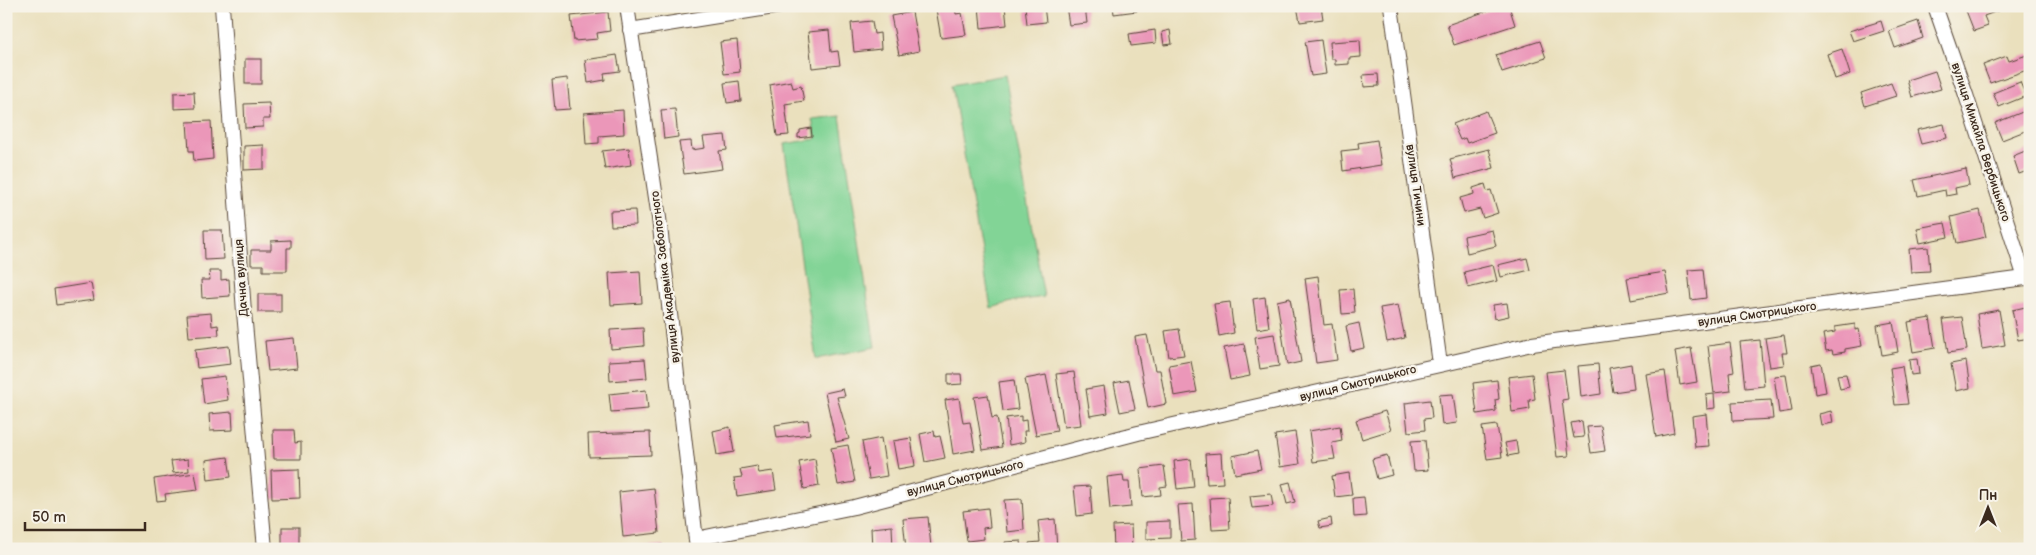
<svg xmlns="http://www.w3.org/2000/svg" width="2036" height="555" font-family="'Balsamiq Sans',sans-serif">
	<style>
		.green { fill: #82d496; stroke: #5e7f5a }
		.building { fill: #eb97b9 }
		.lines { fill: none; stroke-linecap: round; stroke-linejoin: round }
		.minor-casing { stroke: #554536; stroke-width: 16 }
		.minor { stroke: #fff; stroke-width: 14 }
		.labels { text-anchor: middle; stroke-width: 4.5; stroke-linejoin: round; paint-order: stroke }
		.street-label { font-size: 12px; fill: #3b2a1e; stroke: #f7f3e8 }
	</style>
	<rect width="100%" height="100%" fill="#f7f3e8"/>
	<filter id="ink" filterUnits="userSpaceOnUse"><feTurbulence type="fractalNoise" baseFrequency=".02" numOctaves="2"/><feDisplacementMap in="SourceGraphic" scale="10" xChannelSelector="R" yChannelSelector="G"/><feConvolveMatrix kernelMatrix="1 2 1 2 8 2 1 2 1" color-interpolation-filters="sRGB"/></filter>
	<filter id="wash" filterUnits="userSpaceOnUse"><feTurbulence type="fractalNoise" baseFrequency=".0096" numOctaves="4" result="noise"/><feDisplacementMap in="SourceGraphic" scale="20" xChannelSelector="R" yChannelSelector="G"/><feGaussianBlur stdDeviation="1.12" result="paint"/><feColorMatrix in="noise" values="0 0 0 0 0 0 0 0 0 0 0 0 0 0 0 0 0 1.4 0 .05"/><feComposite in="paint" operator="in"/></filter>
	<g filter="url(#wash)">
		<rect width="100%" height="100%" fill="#eae0bd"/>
		<g class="green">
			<path d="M 1005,75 L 1044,297 L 1015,301 L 991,308 L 952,85 Z"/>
			<path d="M 840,116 L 875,347 L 816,359 L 784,144 L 816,139 L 812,119 Z"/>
		</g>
		<g id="blocks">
			<g class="building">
				<path d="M 955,6 L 956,14 L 962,13 L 966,35 L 941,38 L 936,9 Z"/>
				<path d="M 979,6 L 1005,6 L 1007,25 L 981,28 Z"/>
				<path d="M 1025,6 L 1044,6 L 1046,22 L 1027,24 Z"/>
				<path d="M 1066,6 L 1085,6 L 1087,23 L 1069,25 Z"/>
				<path d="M 1113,6 L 1136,6 L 1137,11 L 1114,14 Z"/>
				<path d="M 1297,6 L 1321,6 L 1323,19 L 1300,22 Z"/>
				<path d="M 1501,6 L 1509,6 L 1515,25 L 1454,45 L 1447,25 Z"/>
				<path d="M 1969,6 L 2011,6 L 1984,16 L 1988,26 L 1974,31 L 1965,8 Z"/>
				<path d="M 608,12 L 610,31 L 597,33 L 598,39 L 574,41 L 571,16 Z"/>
				<path d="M 912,12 L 919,51 L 899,55 L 891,16 Z"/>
				<path d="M 872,21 L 874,34 L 880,33 L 881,49 L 854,52 L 851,23 Z"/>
				<path d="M 1881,21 L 1884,31 L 1853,41 L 1849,31 Z"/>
				<path d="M 1918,21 L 1923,38 L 1895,48 L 1889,31 Z"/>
				<path d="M 829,30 L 831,52 L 838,51 L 840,65 L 812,68 L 808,32 Z"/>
				<path d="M 1155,30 L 1156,43 L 1131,46 L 1129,34 Z"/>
				<path d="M 1170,30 L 1172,44 L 1164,45 L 1162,32 Z"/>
				<path d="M 737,40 L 740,72 L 724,74 L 720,42 Z"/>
				<path d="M 1321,40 L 1326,74 L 1311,76 L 1305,42 Z"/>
				<path d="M 1360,40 L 1361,57 L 1349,58 L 1349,64 L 1335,65 L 1335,59 L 1331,59 L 1330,42 Z"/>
				<path d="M 1540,41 L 1546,58 L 1502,72 L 1496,55 Z"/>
				<path d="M 1842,49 L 1850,74 L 1835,79 L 1827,54 Z"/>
				<path d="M 2030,54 L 2030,69 L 1990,83 L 1983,65 L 2007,56 L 2009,61 Z"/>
				<path d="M 617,55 L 620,71 L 604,73 L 605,80 L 588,83 L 585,60 Z"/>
				<rect x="245" y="59" width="16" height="25"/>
				<path d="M 1935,71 L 1941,89 L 1912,97 L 1907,80 Z"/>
				<path d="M 1378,74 L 1379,86 L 1364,87 L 1363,75 Z"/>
				<path d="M 567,78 L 570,109 L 555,110 L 552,80 Z"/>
				<path d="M 739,81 L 741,101 L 727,103 L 724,83 Z"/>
				<path d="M 791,81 L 793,88 L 801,86 L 804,101 L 785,104 L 789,135 L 777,136 L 770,85 Z"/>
				<path d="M 2020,82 L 2026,96 L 1999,107 L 1993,93 Z"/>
				<path d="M 1891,83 L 1896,96 L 1865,106 L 1861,93 Z"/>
				<path d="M 194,92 L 195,108 L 174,109 L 174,93 Z"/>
				<path d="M 269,103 L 270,119 L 263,119 L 263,127 L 245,128 L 244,104 Z"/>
				<path d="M 675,109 L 678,137 L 664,139 L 661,110 Z"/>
				<path d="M 2030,109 L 2030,129 L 2002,140 L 1995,123 Z"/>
				<path d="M 623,110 L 624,134 L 599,136 L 599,143 L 586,144 L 584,113 Z"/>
				<path d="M 1486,111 L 1495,133 L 1467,143 L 1465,138 L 1460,140 L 1453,124 Z"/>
				<path d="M 211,121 L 213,159 L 194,161 L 193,151 L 189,151 L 187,122 Z"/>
				<path d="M 1944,124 L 1947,138 L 1921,144 L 1917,130 Z"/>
				<path d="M 811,128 L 812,136 L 798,138 L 798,134 L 800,133 L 800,130 Z"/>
				<path d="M 725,135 L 727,150 L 719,151 L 722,169 L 684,174 L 679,142 L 691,141 L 692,150 L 705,148 L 703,137 Z"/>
				<path d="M 1377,140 L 1381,165 L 1343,171 L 1341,151 L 1359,149 L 1358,143 Z"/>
				<path d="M 264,145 L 264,169 L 244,170 L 244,146 Z"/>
				<path d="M 629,148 L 631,165 L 605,169 L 602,151 Z"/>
				<path d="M 1489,149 L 1494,168 L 1455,178 L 1450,159 Z"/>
				<path d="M 2030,149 L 2030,170 L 2019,174 L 2013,156 Z"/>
				<path d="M 1966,169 L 1969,185 L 1955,188 L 1956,194 L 1946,196 L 1945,190 L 1918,196 L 1914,180 Z"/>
				<path d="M 1485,184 L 1487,191 L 1491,190 L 1498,213 L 1483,218 L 1480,209 L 1464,213 L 1460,198 L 1474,194 L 1473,188 Z"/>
				<path d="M 635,210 L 636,225 L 611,226 L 610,211 Z"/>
				<path d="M 1980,210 L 1986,237 L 1957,243 L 1951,217 Z"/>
				<path d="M 1945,223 L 1948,237 L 1920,243 L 1917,228 Z"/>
				<path d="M 204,230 L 222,230 L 224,259 L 205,260 Z"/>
				<path d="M 1492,230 L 1496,246 L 1467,253 L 1464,236 Z"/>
				<path d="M 291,240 L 291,248 L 287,248 L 287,271 L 263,271 L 263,265 L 251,265 L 251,250 L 271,250 L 271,241 Z"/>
				<path d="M 1928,247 L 1930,271 L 1911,272 L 1909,249 Z"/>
				<path d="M 1527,258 L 1530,270 L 1501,277 L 1498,265 Z"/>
				<path d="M 1493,265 L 1497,281 L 1468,288 L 1464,272 Z"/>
				<path d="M 1703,269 L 1706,298 L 1691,300 L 1688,270 Z"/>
				<path d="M 209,271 L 221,271 L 221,280 L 229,279 L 230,296 L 202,298 L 201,280 L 210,280 Z"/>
				<path d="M 640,271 L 642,303 L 611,305 L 609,273 Z"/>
				<path d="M 1665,272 L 1669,293 L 1631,300 L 1627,278 Z"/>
				<path d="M 1318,276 L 1324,325 L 1332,324 L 1337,360 L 1316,363 L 1305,278 Z"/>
				<path d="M 91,283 L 94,300 L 56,305 L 54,289 Z"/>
				<path d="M 1353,289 L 1355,313 L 1342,314 L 1340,290 Z"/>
				<rect x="258" y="294" width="23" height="18"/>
				<path d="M 1265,297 L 1269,327 L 1257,329 L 1253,299 Z"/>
				<path d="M 1290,298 L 1301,362 L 1287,365 L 1277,301 Z"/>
				<path d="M 1230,302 L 1234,333 L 1219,336 L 1214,304 Z"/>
				<path d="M 1507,303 L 1509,316 L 1495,319 L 1493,305 Z"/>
				<path d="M 1398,305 L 1405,338 L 1387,342 L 1380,308 Z"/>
				<path d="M 2030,306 L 2030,338 L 2018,340 L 2012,310 Z"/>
				<path d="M 1999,310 L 2005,345 L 1982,349 L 1977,314 Z"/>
				<path d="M 211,313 L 212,326 L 218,325 L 219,335 L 189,337 L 187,315 Z"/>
				<path d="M 1962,317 L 1967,350 L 1948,353 L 1943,319 Z"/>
				<path d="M 1930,318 L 1935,348 L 1913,352 L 1908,322 Z"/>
				<path d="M 1893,322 L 1898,352 L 1882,355 L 1877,325 Z"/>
				<path d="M 1359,323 L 1364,348 L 1351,351 L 1346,326 Z"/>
				<path d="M 1855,324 L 1855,330 L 1859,329 L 1862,346 L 1845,349 L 1845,352 L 1833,354 L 1832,350 L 1826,351 L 1823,334 L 1835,332 L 1835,327 Z"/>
				<path d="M 643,328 L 644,346 L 611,349 L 610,330 Z"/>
				<path d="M 1179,329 L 1184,355 L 1169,357 L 1165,331 Z"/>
				<path d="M 1274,334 L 1279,366 L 1260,369 L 1255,337 Z"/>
				<path d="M 1147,335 L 1155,370 L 1160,370 L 1166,404 L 1148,408 L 1135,337 Z"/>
				<path d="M 1784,335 L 1787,353 L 1782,353 L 1784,365 L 1770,367 L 1765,338 Z"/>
				<path d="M 294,338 L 297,368 L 268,371 L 265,341 Z"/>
				<path d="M 1760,340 L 1764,386 L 1745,388 L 1740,342 Z"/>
				<path d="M 1730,343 L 1734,372 L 1729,373 L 1731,391 L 1714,393 L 1708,346 Z"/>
				<path d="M 1244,344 L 1250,376 L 1230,380 L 1224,348 Z"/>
				<path d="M 229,346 L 231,364 L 197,368 L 195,350 Z"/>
				<path d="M 1691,348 L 1697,382 L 1680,385 L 1675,351 Z"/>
				<path d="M 645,359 L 647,378 L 610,381 L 609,361 Z"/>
				<path d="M 1917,359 L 1919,374 L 1911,375 L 1909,360 Z"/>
				<path d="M 1191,361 L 1197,392 L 1174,396 L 1169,365 Z"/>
				<path d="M 1966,361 L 1970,388 L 1956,391 L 1951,364 Z"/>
				<path d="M 1821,363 L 1826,392 L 1815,394 L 1811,365 Z"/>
				<path d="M 1598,364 L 1601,394 L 1581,397 L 1578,366 Z"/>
				<path d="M 1631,364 L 1634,389 L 1613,392 L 1609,368 Z"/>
				<path d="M 1902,366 L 1908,404 L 1895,405 L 1890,368 Z"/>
				<path d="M 1564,370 L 1568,399 L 1562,400 L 1569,456 L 1557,457 L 1546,372 Z"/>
				<path d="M 1665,371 L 1674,433 L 1656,437 L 1646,374 Z"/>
				<path d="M 1074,372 L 1081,425 L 1064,427 L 1056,374 Z"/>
				<path d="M 948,374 L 961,374 L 962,384 L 948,385 Z"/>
				<path d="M 1532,374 L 1535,399 L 1529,400 L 1530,409 L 1512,412 L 1508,377 Z"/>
				<path d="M 1846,374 L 1849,387 L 1840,389 L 1837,375 Z"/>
				<path d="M 1046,375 L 1057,431 L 1036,435 L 1025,379 Z"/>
				<path d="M 1786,375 L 1792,411 L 1779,413 L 1774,376 Z"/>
				<path d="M 225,376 L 228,400 L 204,404 L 201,379 Z"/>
				<path d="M 1014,380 L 1018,409 L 1003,411 L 999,382 Z"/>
				<path d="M 1129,380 L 1135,409 L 1120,412 L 1114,383 Z"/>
				<path d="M 1497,380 L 1499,399 L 1495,400 L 1496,411 L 1477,414 L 1473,383 Z"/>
				<path d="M 1104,386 L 1108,413 L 1090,416 L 1086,389 Z"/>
				<path d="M 843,389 L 845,396 L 837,397 L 849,439 L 836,442 L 825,393 Z"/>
				<path d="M 646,390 L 648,409 L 611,412 L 609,394 Z"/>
				<path d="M 1453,394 L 1457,423 L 1442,425 L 1439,395 Z"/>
				<path d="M 1714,394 L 1715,408 L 1707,409 L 1706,395 Z"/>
				<path d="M 988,395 L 992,418 L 997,417 L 1002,447 L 983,450 L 974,397 Z"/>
				<path d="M 959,398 L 963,423 L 970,422 L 975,450 L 953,454 L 945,400 Z"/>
				<path d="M 1430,400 L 1432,418 L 1424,419 L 1425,430 L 1408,432 L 1405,403 Z"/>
				<path d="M 1771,400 L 1773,419 L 1733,421 L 1732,402 Z"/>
				<path d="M 1385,411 L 1391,430 L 1362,439 L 1356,420 Z"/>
				<path d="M 1831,411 L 1833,423 L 1821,425 L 1819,414 Z"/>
				<path d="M 232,412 L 233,430 L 210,431 L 209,414 Z"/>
				<path d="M 1706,414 L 1709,446 L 1695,447 L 1692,416 Z"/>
				<path d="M 1021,416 L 1021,421 L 1026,420 L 1027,431 L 1024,431 L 1025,442 L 1009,445 L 1006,418 Z"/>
				<path d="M 808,420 L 810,434 L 777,438 L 775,425 Z"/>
				<path d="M 1582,421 L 1584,437 L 1574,438 L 1571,423 Z"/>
				<path d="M 1497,425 L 1502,457 L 1487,459 L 1482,427 Z"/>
				<path d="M 1340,426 L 1342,441 L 1332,443 L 1335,459 L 1313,462 L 1309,431 Z"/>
				<path d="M 1601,426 L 1605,451 L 1591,453 L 1587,427 Z"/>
				<path d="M 730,427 L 734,452 L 717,455 L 713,431 Z"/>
				<path d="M 273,430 L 294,430 L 295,443 L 301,442 L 301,459 L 274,459 Z"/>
				<path d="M 934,431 L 935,437 L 940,436 L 945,458 L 925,462 L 920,434 Z"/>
				<path d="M 650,432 L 651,455 L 589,457 L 588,434 Z"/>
				<path d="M 1295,432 L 1300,464 L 1280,467 L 1275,435 Z"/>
				<path d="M 881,438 L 887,476 L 869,479 L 862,442 Z"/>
				<path d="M 911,438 L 915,466 L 898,469 L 893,441 Z"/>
				<path d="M 1425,440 L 1428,470 L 1414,471 L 1411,441 Z"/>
				<path d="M 1516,441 L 1518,454 L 1508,456 L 1505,443 Z"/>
				<path d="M 848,445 L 855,482 L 838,485 L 831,448 Z"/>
				<path d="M 1257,451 L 1261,469 L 1235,474 L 1232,456 Z"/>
				<path d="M 1221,453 L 1223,483 L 1207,484 L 1205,454 Z"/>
				<path d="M 1387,455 L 1392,475 L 1377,479 L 1372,459 Z"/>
				<path d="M 228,457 L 231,477 L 208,480 L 206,460 Z"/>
				<path d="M 188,459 L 189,471 L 173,473 L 171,461 Z"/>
				<path d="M 815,459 L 819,486 L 804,489 L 799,462 Z"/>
				<path d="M 1191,459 L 1194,487 L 1177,489 L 1174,461 Z"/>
				<path d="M 757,466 L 759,473 L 773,471 L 776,490 L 737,496 L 734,478 L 742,477 L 740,469 Z"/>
				<path d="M 1164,466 L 1167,486 L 1160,487 L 1161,495 L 1143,497 L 1140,469 Z"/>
				<path d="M 299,469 L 300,498 L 272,499 L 271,470 Z"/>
				<path d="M 195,473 L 198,490 L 165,494 L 166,500 L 157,501 L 154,479 Z"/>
				<path d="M 1349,473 L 1352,495 L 1335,497 L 1332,476 Z"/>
				<path d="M 1123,475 L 1124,482 L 1129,482 L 1131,507 L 1110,509 L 1107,477 Z"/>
				<path d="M 1290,482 L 1295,502 L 1287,504 L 1282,484 Z"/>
				<path d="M 1090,486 L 1092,514 L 1077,516 L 1074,487 Z"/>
				<path d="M 654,488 L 659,533 L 623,537 L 619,492 Z"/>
				<path d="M 1271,494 L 1273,506 L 1252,508 L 1250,496 Z"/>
				<path d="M 1228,497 L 1230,529 L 1212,530 L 1210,498 Z"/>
				<path d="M 1364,497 L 1366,516 L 1354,517 L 1353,498 Z"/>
				<path d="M 1022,499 L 1024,530 L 1007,532 L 1004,500 Z"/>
				<path d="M 1193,504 L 1195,540 L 1181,541 L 1178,505 Z"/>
				<path d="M 988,508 L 990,527 L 983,528 L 984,539 L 967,541 L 963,511 Z"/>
				<path d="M 928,517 L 931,547 L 906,549 L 903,519 Z"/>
				<path d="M 1331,518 L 1332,526 L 1320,528 L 1318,521 Z"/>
				<path d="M 1055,519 L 1057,549 L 1030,549 L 1029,543 L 1040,542 L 1038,521 Z"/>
				<path d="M 1170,521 L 1170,538 L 1146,539 L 1146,522 Z"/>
				<path d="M 1131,525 L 1132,549 L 1114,549 L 1113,526 Z"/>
				<path d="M 892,526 L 893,549 L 872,549 L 871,528 Z"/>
				<rect x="282" y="527" width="17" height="22"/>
				<path d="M 1021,541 L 1022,549 L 1006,549 L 1005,542 Z"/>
				<path d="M 663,545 L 663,549 L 636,549 L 635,547 Z"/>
			</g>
		</g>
	</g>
	<g filter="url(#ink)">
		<use href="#blocks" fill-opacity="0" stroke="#554536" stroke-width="1"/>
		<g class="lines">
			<defs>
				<g id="minor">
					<path d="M 222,6 L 244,312 L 265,549"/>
					<path d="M 627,6 L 659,218 L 697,549"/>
					<path d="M 1391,6 L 1440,364"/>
					<path d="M 1935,6 L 1966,95 L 2025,278"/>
					<path d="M 630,30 L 780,6"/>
					<path d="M 696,539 L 854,507 L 1138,433 L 1532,344 L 2025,278 L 2030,279"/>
				</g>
			</defs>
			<use href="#minor" class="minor-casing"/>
			<use href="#minor" class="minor"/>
		</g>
	</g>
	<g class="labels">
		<g class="street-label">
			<text transform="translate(1981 142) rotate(72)" y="4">вулиця Михайла Вербицького</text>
			<text transform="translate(1416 185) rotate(82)" y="4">вулиця Тичини</text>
			<text transform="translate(665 277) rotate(-97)" y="4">вулиця Академіка Заболотного</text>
			<text transform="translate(241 278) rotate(-94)" y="4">Дачна вулиця</text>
			<text transform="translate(1757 314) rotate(-8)" y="4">вулиця Смотрицького</text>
			<text transform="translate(1358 383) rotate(-14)" y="4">вулиця Смотрицького</text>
			<text transform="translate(965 478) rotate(-14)" y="4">вулиця Смотрицького</text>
		</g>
	</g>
	<rect width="2036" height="555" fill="none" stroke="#f7f3e8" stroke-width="25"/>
	<g transform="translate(1988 508)" stroke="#f7f3e8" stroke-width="4" paint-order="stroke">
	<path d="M0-4L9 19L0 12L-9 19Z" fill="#3b2a1e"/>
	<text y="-8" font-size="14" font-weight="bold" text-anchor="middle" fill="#3b2a1e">Пн</text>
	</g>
	<path d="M25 522v8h120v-8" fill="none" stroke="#3b2a1e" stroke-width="2.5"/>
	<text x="32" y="522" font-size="15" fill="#3b2a1e" stroke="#f7f3e8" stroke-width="4" paint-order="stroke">50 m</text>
</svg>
